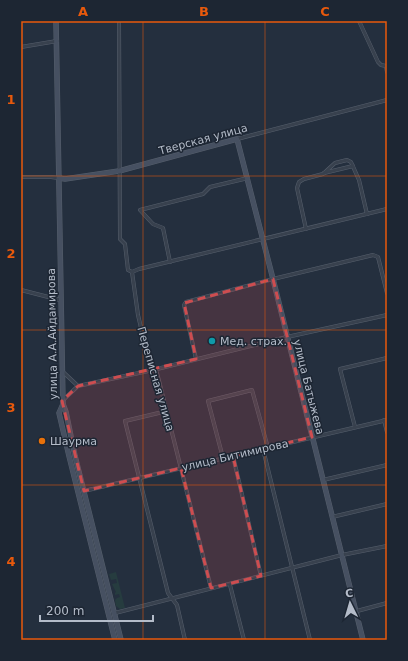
<svg xmlns="http://www.w3.org/2000/svg" width="408" height="661" font-family="'DejaVu Sans',sans-serif">
	<style>
		.green { fill: #263c3f }
		.lines { fill: none; stroke-linecap: round; stroke-linejoin: round }
		.street-casing { stroke: #565f6c; stroke-width: 4 }
		.secondary-casing { stroke: #565f6c; stroke-width: 5.5 }
		.street { stroke: #38414e; stroke-width: 3 }
		.secondary { stroke: #465061; stroke-width: 4.5 }
		.marked { fill: #ce4d50; fill-opacity: 0.2; stroke: #ce4d50; stroke-width: 3; stroke-dasharray: 8 5; stroke-linejoin: round }
		.grid { fill: none; stroke: #e8590c; stroke-width: 1; stroke-opacity: 0.55 }
		.culture-dot { fill: #0f9aa8; stroke: #1d2633; stroke-width: 1.5 }
		.food-dot { fill: #e8710a; stroke: #1d2633; stroke-width: 1.5 }
		.labels { text-anchor: middle; stroke-width: 3; stroke-linejoin: round; paint-order: stroke }
		.street-label { font-size: 11px; fill: #b4bcc9; stroke: #1d2633 }
		.poi-label { font-size: 11px; fill: #b4bcc9; stroke: #1d2633; text-anchor: start }
		.neatline { fill: none; stroke: #e8590c; stroke-width: 1.5 }
		.grid-label { font-size: 13px; text-anchor: middle; font-weight: bold; fill: #e8590c }
	</style>
	<rect width="100%" height="100%" fill="#242f3e"/>
	<path class="green" d="M 116,572 L 125,608 L 120,609 L 116,606 L 115,600 L 117,598 L 120,597 L 119,594 L 115,595 L 115,593 L 116,592 L 112,584 L 117,583 L 116,579 L 111,580 L 109,574 Z"/>
	<g class="lines">
		<defs>
			<g id="street">
				<path d="M 119,21 L 120,239 L 125,244 L 128,270 L 132,272 L 138,315 L 150,366 L 157,373 L 211,588"/>
				<path d="M 359,21 L 378,62 L 381,65 L 386,66 L 387,72"/>
				<path d="M 21,47 L 57,41"/>
				<path d="M 237,139 L 387,100"/>
				<path d="M 324,173 L 353,166"/>
				<path d="M 21,177 L 51,177 L 59,178"/>
				<path d="M 306,229 L 297,188 L 299,182 L 304,179 L 323,174 L 335,163 L 347,160 L 351,162 L 359,180 L 367,214"/>
				<path d="M 170,262 L 163,228 L 153,224 L 140,210 L 203,194 L 210,187 L 248,178"/>
				<path d="M 132,272 L 139,269 L 387,209"/>
				<path d="M 21,290 L 60,300"/>
				<path d="M 196,359 L 184,305 L 186,302 L 273,279 L 373,255 L 378,257 L 387,293"/>
				<path d="M 62,371 L 78,386"/>
				<path d="M 62,401 L 78,386 L 153,370 L 287,337 L 387,315"/>
				<path d="M 167,411 L 125,421 L 168,593 L 177,605 L 185,640"/>
				<path d="M 384,420 L 387,432"/>
				<path d="M 355,427 L 340,369 L 387,358"/>
				<path d="M 263,449 L 310,640"/>
				<path d="M 233,456 L 261,576"/>
				<path d="M 223,458 L 208,401 L 252,390 L 268,448"/>
				<path d="M 323,480 L 387,465"/>
				<path d="M 84,491 L 387,420"/>
				<path d="M 332,517 L 387,504"/>
				<path d="M 230,585 L 244,640"/>
				<path d="M 357,611 L 387,603"/>
				<path d="M 115,613 L 342,555 L 387,546"/>
			</g>
			<g id="secondary">
				<path d="M 56,21 L 63,404 L 59,413 L 69,456 L 115,640"/>
				<path d="M 59,178 L 65,179 L 119,171 L 237,139 L 273,279 L 363,640"/>
				<path d="M 63,404 L 66,412 L 75,456 L 121,640"/>
			</g>
		</defs>
		<use href="#street" class="street-casing"/>
		<use href="#secondary" class="secondary-casing"/>
		<use href="#street" class="street"/>
		<use href="#secondary" class="secondary"/>
	</g>
	<path class="marked" d="M 273,279 L 312,437 L 233,456 L 261,576 L 211,588 L 181,468 L 84,491 L 62,401 L 78,386 L 196,359 L 184,303 Z"/>
	<path class="grid" d="M 143,21 L 143,640M 265,21 L 265,640M 21,176 L 387,176M 21,330 L 387,330M 21,485 L 387,485"/>
	<circle class="culture-dot" cx="212" cy="341" r="4"/>
	<circle class="food-dot" cx="42" cy="441" r="4"/>
	<g class="labels">
		<g class="street-label">
			<text transform="translate(203 139) rotate(-15)" y="4">Тверская улица</text>
			<text transform="translate(52 334) rotate(-91)" y="4">улица А.А.Айдамирова</text>
			<text transform="translate(156 379) rotate(74)" y="4">Переписная улица</text>
			<text transform="translate(309 387) rotate(76)" y="4">улица Батыжева</text>
			<text transform="translate(235 455) rotate(-13)" y="4">улица Битимирова</text>
		</g>
		<g class="poi-label">
			<text x="220" y="345">Мед. страх.</text>
			<text x="50" y="445">Шаурма</text>
		</g>
	</g>
	<rect width="408" height="661" fill="none" stroke="#1d2633" stroke-width="44"/>
	<g transform="translate(350 603) rotate(355)" stroke="#1d2633" stroke-width="3" paint-order="stroke">
	<path d="M0-3L7 15L0 10L-7 15Z" fill="#b4bcc9"/>
	<text y="-6" font-size="11" font-weight="bold" text-anchor="middle" fill="#b4bcc9">С</text>
	</g>
	<path d="M40 615v6h113v-6" fill="none" stroke="#b4bcc9" stroke-width="2"/>
	<text x="46" y="615" font-size="12" fill="#b4bcc9" stroke="#1d2633" stroke-width="3" paint-order="stroke">200 m</text>
	<rect x="22" y="22" width="364" height="617" class="neatline"/>
	<g class="grid-label">
		<text x="83" y="16">A</text>
		<text x="204" y="16">B</text>
		<text x="325" y="16">C</text>
		<text x="11" y="104">1</text>
		<text x="11" y="258">2</text>
		<text x="11" y="412">3</text>
		<text x="11" y="566">4</text>
	</g>
</svg>
